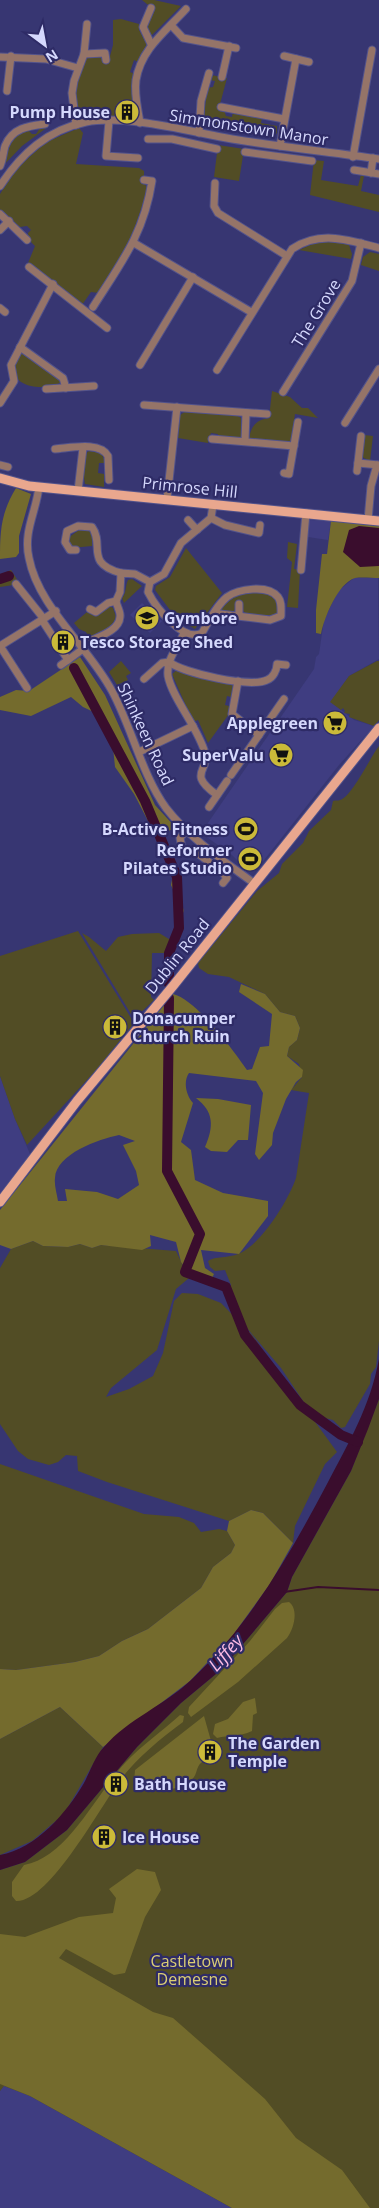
<svg xmlns="http://www.w3.org/2000/svg" width="379" height="2208" font-family="'Open Sans',sans-serif">
	<style>
		.built { fill: #3f3d81 }
		.green { fill: #524d25 }
		.forest { fill: #746b2d; fill-rule: evenodd }
		.water { fill: #3a0d2d }
		.lines { fill: none; stroke-linecap: round; stroke-linejoin: round }
		.stream { stroke: #3a0d2d; stroke-width: 2 }
		.river { stroke: #3a0d2d; stroke-width: 10 }
		.minor-casing { stroke: #53538b; stroke-width: 9 }
		.major-casing { stroke: #53538b; stroke-width: 11 }
		.minor { stroke: #957468; stroke-width: 7 }
		.major { stroke: #e9a78e; stroke-width: 9 }
		.labels { text-anchor: middle; stroke-width: 4.5; stroke-linejoin: round; paint-order: stroke }
		.poi-label { font-size: 16px; font-weight: bold; fill: #d5d8fd; stroke: #2e2b66; text-anchor: start }
		.street-label { font-size: 16px; fill: #d5d8fd; stroke: #2e2b66 }
		.park-label { font-size: 16px; fill: #dbce74; stroke: #2e2b66 }
		.water-label { font-size: 18px; font-style: italic; fill: #fdbce5; stroke: #2e2b66 }
	</style>
	<rect width="100%" height="100%" fill="#373672"/>
	<g class="built">
		<path d="M 309,520 L 331,521 L 328,540 L 308,537 Z"/>
		<path d="M 354,578 L 378,578 L 379,659 L 349,676 L 331,702 L 354,720 L 374,726 L 339,765 L 257,869 L 248,871 L 232,855 L 201,833 L 314,669 L 316,657 L 319,654 L 324,620 L 338,591 Z"/>
		<path d="M 142,603 L 162,621 L 150,633 L 130,615 Z"/>
		<path d="M 0,1076 L 15,1119 L 30,1154 L 0,1193 Z"/>
		<path d="M 4,2085 L 30,2096 L 232,2208 L 0,2208 L 0,2091 Z"/>
	</g>
	<g class="green">
		<path d="M 142,0 L 154,0 L 181,6 L 149,38 L 146,28 L 153,9 Z"/>
		<path d="M 121,19 L 139,24 L 139,30 L 147,44 L 138,62 L 134,60 L 130,72 L 135,74 L 134,112 L 131,118 L 81,115 C 73,105 74,67 86,59 C 93,55 102,57 109,60 L 113,45 L 113,20 Z"/>
		<path d="M 211,75 L 227,78 L 219,108 L 224,110 L 226,116 L 232,117 L 233,111 L 262,118 L 261,123 L 277,126 L 277,133 L 273,137 L 203,127 L 207,88 L 213,87 L 215,81 L 210,80 Z"/>
		<path d="M 49,126 L 22,146 L 1,168 C 10,152 8,137 27,129 L 32,134 L 36,134 L 40,128 Z"/>
		<path d="M 79,128 L 83,133 L 76,164 L 139,168 L 144,171 L 144,183 L 148,189 L 128,247 L 99,293 L 91,292 L 82,305 L 28,263 L 35,246 L 29,240 L 28,233 L 31,230 L 27,226 L 20,227 L 0,211 L 0,194 L 16,169 L 46,142 Z"/>
		<path d="M 218,145 L 244,149 L 239,181 L 214,177 Z"/>
		<path d="M 314,160 L 324,161 L 321,180 L 358,186 L 361,175 L 364,176 L 361,191 L 379,195 L 379,212 L 310,195 Z"/>
		<path d="M 321,240 L 342,241 L 349,245 L 352,254 L 351,259 L 299,250 Z"/>
		<path d="M 370,252 L 379,254 L 379,271 L 361,265 L 363,257 Z"/>
		<path d="M 22,351 L 58,378 L 61,382 C 48,391 14,389 14,369 C 14,363 19,356 22,351 Z"/>
		<path d="M 272,391 L 290,397 L 302,408 L 308,408 L 318,418 L 295,414 L 291,443 L 249,439 C 251,426 256,420 269,418 Z"/>
		<path d="M 186,411 L 236,415 L 241,418 L 241,439 L 218,437 L 218,434 L 211,433 L 208,443 L 178,438 L 180,415 Z"/>
		<path d="M 364,435 L 373,436 L 370,461 L 362,457 Z"/>
		<path d="M 89,451 L 102,453 L 105,463 L 99,463 L 98,473 L 104,474 L 104,487 L 85,484 L 83,471 L 85,454 Z"/>
		<path d="M 79,530 L 88,530 L 92,534 L 92,546 L 71,548 L 68,543 L 68,538 Z"/>
		<path d="M 288,542 L 297,544 L 294,569 L 300,570 L 298,608 L 287,607 L 292,562 L 287,558 Z"/>
		<path d="M 186,548 L 222,593 L 195,629 L 176,618 L 155,590 L 156,586 L 170,577 Z"/>
		<path d="M 11,570 L 20,584 L 0,587 L 0,575 Z"/>
		<path d="M 132,579 L 142,586 L 124,603 L 122,598 C 127,592 125,586 128,580 Z"/>
		<path d="M 251,592 C 265,592 286,596 277,615 L 248,615 L 242,610 L 243,604 L 237,603 L 234,611 L 230,612 L 219,610 L 236,595 Z"/>
		<path d="M 109,606 L 113,608 L 116,617 C 112,628 100,635 88,636 L 86,632 L 79,629 L 74,623 L 87,612 L 95,616 Z"/>
		<path d="M 121,661 L 131,673 L 126,676 L 128,680 L 117,685 L 109,672 Z"/>
		<path d="M 377,661 L 379,661 L 379,720 L 374,726 L 349,717 L 350,714 L 344,713 L 345,711 L 343,708 L 341,710 L 330,702 L 349,676 Z"/>
		<path d="M 177,670 L 229,683 L 233,686 L 231,697 L 227,696 L 225,705 L 229,706 L 229,714 L 208,743 L 198,720 L 193,722 L 172,674 Z"/>
		<path d="M 379,746 L 379,1341 L 376,1367 L 371,1374 L 370,1384 L 345,1427 L 341,1428 L 333,1420 L 321,1417 L 307,1407 L 281,1368 L 240,1320 L 230,1300 L 231,1285 L 225,1270 L 215,1271 L 210,1267 L 208,1261 C 215,1256 229,1258 238,1254 C 261,1245 288,1201 296,1178 L 309,1093 L 291,1090 L 302,1077 L 299,1064 L 287,1056 L 289,1047 L 297,1040 L 300,1028 L 295,1016 L 280,1012 L 265,994 L 229,977 L 208,974 L 199,968 L 198,963 L 257,891 L 279,873 L 282,864 L 303,843 L 309,831 L 331,810 L 333,801 C 336,800 338,801 340,800 C 351,798 371,756 379,746 Z"/>
		<path d="M 78,931 L 134,1023 L 97,1069 L 27,1145 L 15,1119 L 0,1076 L 0,956 Z"/>
		<path d="M 82,933 L 89,937 L 106,951 L 118,937 L 132,934 L 159,933 L 174,942 L 170,953 L 152,953 L 151,997 L 154,1000 L 134,1019 Z"/>
		<path d="M 33,1241 L 43,1246 L 68,1247 L 80,1244 L 92,1248 L 101,1245 L 176,1251 L 189,1278 L 176,1289 L 157,1350 L 111,1388 L 106,1397 L 129,1389 L 153,1376 L 163,1353 L 174,1301 L 182,1293 L 198,1294 L 221,1303 L 252,1335 L 337,1452 L 325,1464 L 295,1526 L 293,1543 L 263,1513 L 251,1510 L 229,1521 L 107,1482 L 78,1471 L 77,1456 L 66,1455 L 58,1462 L 49,1465 L 28,1459 L 18,1451 L 0,1424 L 0,1268 L 11,1249 Z"/>
		<path d="M 379,1399 L 379,2208 L 232,2208 L 30,2096 L 4,2086 L 0,2091 L 0,1870 L 25,1862 L 67,1830 L 137,1747 L 181,1703 L 222,1669 L 287,1592 L 292,1577 L 351,1471 Z"/>
		<path d="M 0,1464 L 144,1514 L 179,1517 L 194,1523 L 201,1532 L 219,1529 L 227,1531 L 235,1545 L 231,1553 L 213,1567 L 201,1588 L 148,1629 L 122,1641 L 99,1656 L 75,1662 L 16,1670 L 0,1669 Z"/>
		<path d="M 60,1707 L 103,1747 L 64,1814 L 32,1841 L 0,1855 L 0,1739 Z"/>
	</g>
	<g class="forest">
		<path d="M 16,488 L 31,494 L 19,536 L 19,553 L 16,557 L 0,559 C 0,530 1,513 16,488 Z"/>
		<path d="M 331,521 L 379,526 L 379,578 C 372,578 362,577 355,578 C 338,583 324,618 321,634 L 316,633 L 316,610 L 322,554 L 327,554 Z"/>
		<path d="M 80,657 L 105,695 L 155,805 L 176,828 L 163,833 L 174,860 L 184,913 L 171,885 L 173,875 L 159,842 L 134,794 L 115,767 L 113,747 L 100,715 L 83,707 L 71,697 L 31,716 L 0,710 L 0,697 L 16,690 L 29,691 Z"/>
		<path d="M 241,984 L 265,994 L 280,1012 L 295,1016 L 300,1028 L 297,1040 L 289,1047 L 287,1056 L 303,1070 L 302,1077 L 296,1082 L 286,1099 L 273,1133 L 272,1145 L 259,1160 L 255,1154 L 263,1093 L 256,1081 L 189,1073 C 183,1082 186,1095 193,1103 L 181,1142 L 191,1150 L 195,1180 L 223,1193 L 268,1201 L 268,1216 L 239,1254 L 201,1250 L 205,1268 L 214,1274 L 212,1278 L 192,1277 L 181,1262 L 176,1242 L 150,1235 L 151,1246 L 142,1250 L 101,1245 L 92,1248 L 80,1244 L 68,1247 L 43,1246 L 33,1241 L 11,1249 L 0,1245 L 0,1210 L 173,994 C 197,1000 233,1050 247,1070 L 252,1069 L 260,1047 L 269,1046 L 272,1014 L 239,992 ZM 119,1135 L 135,1141 L 123,1145 L 136,1171 L 139,1185 L 118,1199 L 97,1192 L 65,1189 L 67,1201 L 58,1201 C 57,1194 54,1185 55,1178 C 56,1154 99,1139 119,1135 Z"/>
		<path d="M 196,1098 L 218,1099 L 251,1105 L 248,1140 L 238,1140 L 227,1152 L 211,1151 L 205,1147 C 214,1126 214,1112 196,1098 Z"/>
		<path d="M 251,1510 L 263,1513 L 293,1543 L 270,1584 L 233,1635 L 190,1681 L 103,1747 L 60,1707 L 0,1739 L 0,1669 L 16,1670 L 75,1662 L 99,1656 L 122,1641 L 148,1629 L 201,1588 L 213,1567 L 231,1553 L 235,1545 L 227,1531 L 229,1521 Z"/>
		<path d="M 289,1602 C 299,1609 294,1629 287,1638 L 238,1682 L 191,1717 L 188,1713 L 189,1707 L 250,1641 L 275,1609 L 282,1603 Z"/>
		<path d="M 255,1698 L 257,1713 L 253,1715 L 252,1731 C 239,1737 229,1735 217,1738 L 213,1734 L 215,1724 L 228,1719 L 243,1702 Z"/>
		<path d="M 180,1715 L 184,1716 L 183,1722 C 161,1738 137,1758 121,1779 C 102,1804 49,1903 16,1901 L 12,1896 L 12,1882 L 24,1865 C 68,1857 96,1794 125,1763 C 142,1745 161,1732 180,1715 Z"/>
		<path d="M 204,1716 L 211,1741 L 204,1746 L 204,1761 C 196,1765 198,1771 194,1777 C 184,1792 156,1790 141,1790 L 134,1783 L 135,1770 Z"/>
		<path d="M 137,1869 L 155,1872 L 161,1890 L 145,1917 L 125,1973 L 114,1975 L 66,1949 L 59,1958 L 153,2012 L 173,2018 L 265,2099 L 296,2138 L 342,2170 L 370,2208 L 232,2208 L 30,2096 L 0,2084 L 0,1934 L 25,1937 L 79,1917 L 113,1913 L 116,1898 L 109,1889 Z"/>
	</g>
	<g class="water">
		<path d="M 359,526 L 379,528 L 379,566 L 360,567 L 343,552 L 349,530 Z"/>
		<path d="M 379,1359 L 379,1399 L 368,1429 L 351,1471 L 292,1577 L 287,1592 L 222,1669 L 181,1703 L 137,1747 L 67,1830 L 25,1862 L 0,1870 L 0,1855 C 36,1849 67,1812 84,1783 C 90,1772 95,1756 104,1747 C 128,1719 165,1705 191,1680 C 249,1626 290,1554 327,1484 C 349,1442 370,1407 379,1359 Z"/>
	</g>
	<g class="lines">
		<path class="stream" d="M 284,1592 L 318,1587 L 379,1590"/>
		<g class="river">
			<path d="M 0,579 L 9,576"/>
			<path d="M 74,668 L 145,801 L 177,877 L 179,928 L 169,953 L 169,984"/>
			<path d="M 169,998 L 167,1171 L 200,1234 L 185,1272 L 226,1287 L 245,1335 L 300,1405 L 341,1435 L 358,1442"/>
		</g>
		<defs>
			<g id="minor">
				<path d="M 151,8 L 143,27 L 151,44"/>
				<path d="M 171,25 L 183,38 L 236,48"/>
				<path d="M 84,54 L 105,53 L 106,60"/>
				<path d="M 284,56 L 309,62"/>
				<path d="M 0,57 L 46,59 L 78,68"/>
				<path d="M 222,77 L 229,46"/>
				<path d="M 7,91 L 11,56"/>
				<path d="M 221,107 L 284,119"/>
				<path d="M 109,121 L 106,156 L 138,158"/>
				<path d="M 140,123 C 138,109 134,95 136,80 C 141,49 166,31 186,9"/>
				<path d="M 76,125 L 72,93 L 74,81 L 84,54 L 87,24"/>
				<path d="M 199,133 L 201,101 L 209,73"/>
				<path d="M 148,139 L 172,139 L 217,149"/>
				<path d="M 280,146 L 296,59"/>
				<path d="M 245,152 L 312,161"/>
				<path d="M 353,157 L 372,50"/>
				<path d="M 0,166 C 3,159 3,153 5,146 C 12,128 28,126 45,124"/>
				<path d="M 354,170 L 379,174"/>
				<path d="M 371,173 L 373,158"/>
				<path d="M 215,183 L 214,206 L 218,213 L 287,256"/>
				<path d="M 0,186 C 21,154 47,130 86,122 C 126,114 191,132 232,139 C 281,147 330,152 379,159"/>
				<path d="M 0,214 L 27,240"/>
				<path d="M 0,230 L 9,221"/>
				<path d="M 134,243 L 251,312"/>
				<path d="M 29,267 L 107,328"/>
				<path d="M 93,307 C 121,263 144,234 152,181 L 144,180"/>
				<path d="M 0,308 L 5,312"/>
				<path d="M 20,347 L 63,378 L 66,388"/>
				<path d="M 140,365 L 193,277"/>
				<path d="M 217,370 L 292,249 C 320,230 349,240 379,248"/>
				<path d="M 46,389 L 94,386"/>
				<path d="M 283,392 L 352,281 L 361,243"/>
				<path d="M 0,403 L 14,381 L 11,365 L 53,284"/>
				<path d="M 144,405 L 267,414"/>
				<path d="M 345,423 L 379,369"/>
				<path d="M 212,439 L 294,446"/>
				<path d="M 245,441 L 246,413"/>
				<path d="M 55,449 C 70,448 100,441 108,456 L 109,480"/>
				<path d="M 358,463 L 379,465"/>
				<path d="M 0,465 L 8,467"/>
				<path d="M 357,471 L 361,436"/>
				<path d="M 284,473 L 289,474 L 298,422"/>
				<path d="M 39,487 C 36,512 23,532 29,558 C 38,607 89,647 112,691 C 132,728 142,775 166,808 C 190,839 224,861 255,884"/>
				<path d="M 78,491 L 83,448"/>
				<path d="M 167,499 L 177,407"/>
				<path d="M 211,518 L 225,525 L 259,533 L 260,525"/>
				<path d="M 188,520 L 197,530"/>
				<path d="M 368,520 L 371,486 L 377,465"/>
				<path d="M 76,550 L 70,550 L 65,542 L 67,531 L 78,526 L 92,527 C 105,545 84,563 121,573"/>
				<path d="M 301,570 L 306,513"/>
				<path d="M 150,582 L 148,592 C 156,608 184,643 202,633 C 209,621 216,606 227,597 C 238,589 268,584 278,597 C 282,602 281,609 281,616 L 270,620 L 220,614"/>
				<path d="M 150,582 L 164,574 L 181,543 L 211,518 L 213,505"/>
				<path d="M 16,584 L 44,619"/>
				<path d="M 90,609 L 96,612 L 108,603 L 116,601"/>
				<path d="M 239,615 L 239,604"/>
				<path d="M 42,620 L 68,660 L 83,649"/>
				<path d="M 184,633 C 178,647 166,659 168,676 C 172,698 199,729 205,753 C 210,771 186,773 217,795"/>
				<path d="M 0,646 L 56,611"/>
				<path d="M 0,646 L 27,688"/>
				<path d="M 81,646 C 92,638 119,633 120,617 C 121,612 117,607 116,601 L 120,592 L 121,573 L 135,574 L 150,582"/>
				<path d="M 169,662 C 183,673 250,688 267,680 C 273,678 277,670 277,664 L 286,665"/>
				<path d="M 61,665 L 68,660"/>
				<path d="M 144,679 L 162,663 L 169,662"/>
				<path d="M 238,681 L 232,714 L 259,735 L 284,699"/>
				<path d="M 139,752 L 193,726"/>
				<path d="M 231,775 L 259,735"/>
				<path d="M 209,807 L 227,781"/>
				<path d="M 186,830 L 180,838 L 182,848 L 196,852 L 222,872 L 227,878 L 223,883"/>
			</g>
			<g id="major">
				<path d="M 0,478 L 29,486 L 379,521"/>
				<path d="M 0,1202 L 77,1101 L 173,986 L 379,728"/>
			</g>
		</defs>
		<use href="#minor" class="minor-casing"/>
		<use href="#major" class="major-casing"/>
		<use href="#minor" class="minor"/>
		<use href="#major" class="major"/>
	</g>
	<defs>
		<symbol id="building-disc" viewBox="-11 -11 22 22"><circle r="9.5" fill="#cbba39" stroke="#2e2b66"/><path d="M-4-6H4V6H1V3H-1V6H-4ZM-2.5-4.3h1.7v1.8h-1.7ZM.8-4.3h1.7v1.8H.8ZM-2.5-1h1.7V.8h-1.7ZM.8-1h1.7V.8H.8Z" fill="#111"/></symbol>
		<symbol id="school-disc" viewBox="-11 -11 22 22"><circle r="9.5" fill="#cbba39" stroke="#2e2b66"/><path d="M0-5L7-2L0 1L-7-2ZM-4 1L0 2.5L4 1V4Q0 6-4 4Z" fill="#111"/></symbol>
		<symbol id="supermarket-disc" viewBox="-11 -11 22 22"><circle r="9.5" fill="#cbba39" stroke="#2e2b66"/><path d="M-6-5.5h2.5l.6 2H6L4.5 2H-2.5L-4.4-4H-6ZM-1.5 3.2a1.3 1.3 0 1 0 .1 0ZM3 3.2a1.3 1.3 0 1 0 .1 0Z" fill="#111"/></symbol>
		<symbol id="stadium-disc" viewBox="-11 -11 22 22"><circle r="9.5" fill="#cbba39" stroke="#2e2b66"/><path d="M0-5a6.5 5 0 1 0 0 10a6.5 5 0 1 0 0-10ZM-3.5-1.8h7v3.6h-7Z" fill="#111"/></symbol>
	</defs>
	<g fill-rule="evenodd">
		<use href="#building-disc" x="113" y="98" width="28" height="28"/>
		<use href="#school-disc" x="133" y="604" width="28" height="28"/>
		<use href="#building-disc" x="49" y="628" width="28" height="28"/>
		<use href="#supermarket-disc" x="321" y="709" width="28" height="28"/>
		<use href="#supermarket-disc" x="267" y="741" width="28" height="28"/>
		<use href="#stadium-disc" x="232" y="815" width="28" height="28"/>
		<use href="#stadium-disc" x="236" y="845" width="28" height="28"/>
		<use href="#building-disc" x="101" y="1013" width="28" height="28"/>
		<use href="#building-disc" x="196" y="1738" width="28" height="28"/>
		<use href="#building-disc" x="102" y="1770" width="28" height="28"/>
		<use href="#building-disc" x="90" y="1823" width="28" height="28"/>
	</g>
	<g class="labels">
		<g class="poi-label">
			<text x="110" y="118" text-anchor="end">Pump House</text>
			<text x="164" y="624">Gymbore</text>
			<text x="80" y="648">Tesco Storage Shed</text>
			<text x="318" y="729" text-anchor="end">Applegreen</text>
			<text x="264" y="761" text-anchor="end">SuperValu</text>
			<text x="228" y="835" text-anchor="end">B-Active Fitness</text>
			<text x="232" y="856" text-anchor="end">Reformer<tspan x="232" dy="18">Pilates Studio</tspan></text>
			<text x="132" y="1024">Donacumper<tspan x="132" dy="18">Church Ruin</tspan></text>
			<text x="228" y="1749">The Garden<tspan x="228" dy="18">Temple</tspan></text>
			<text x="134" y="1790">Bath House</text>
			<text x="122" y="1843">Ice House</text>
		</g>
		<g class="street-label">
			<text transform="translate(249 127) rotate(9)" y="6">Simmonstown Manor</text>
			<text transform="translate(316 313) rotate(-58)" y="6">The Grove</text>
			<text transform="translate(190 487) rotate(6)" y="6">Primrose Hill</text>
			<text transform="translate(146 734) rotate(65)" y="6">Shinkeen Road</text>
			<text transform="translate(177 956) rotate(-51)" y="6">Dublin Road</text>
		</g>
		<g class="park-label">
			<text x="192" y="1967">Castletown<tspan x="192" dy="18">Demesne</tspan></text>
		</g>
		<g class="water-label">
			<text transform="translate(226 1653) rotate(-48)" y="6">Liffey</text>
		</g>
	</g>
	<g transform="translate(45 45) rotate(148)" stroke="#2e2b66" stroke-width="4" paint-order="stroke">
	<path d="M0-4L9 19L0 12L-9 19Z" fill="#d5d8fd"/>
	<text y="-8" font-size="14" font-weight="bold" text-anchor="middle" fill="#d5d8fd">N</text>
	</g>
</svg>
